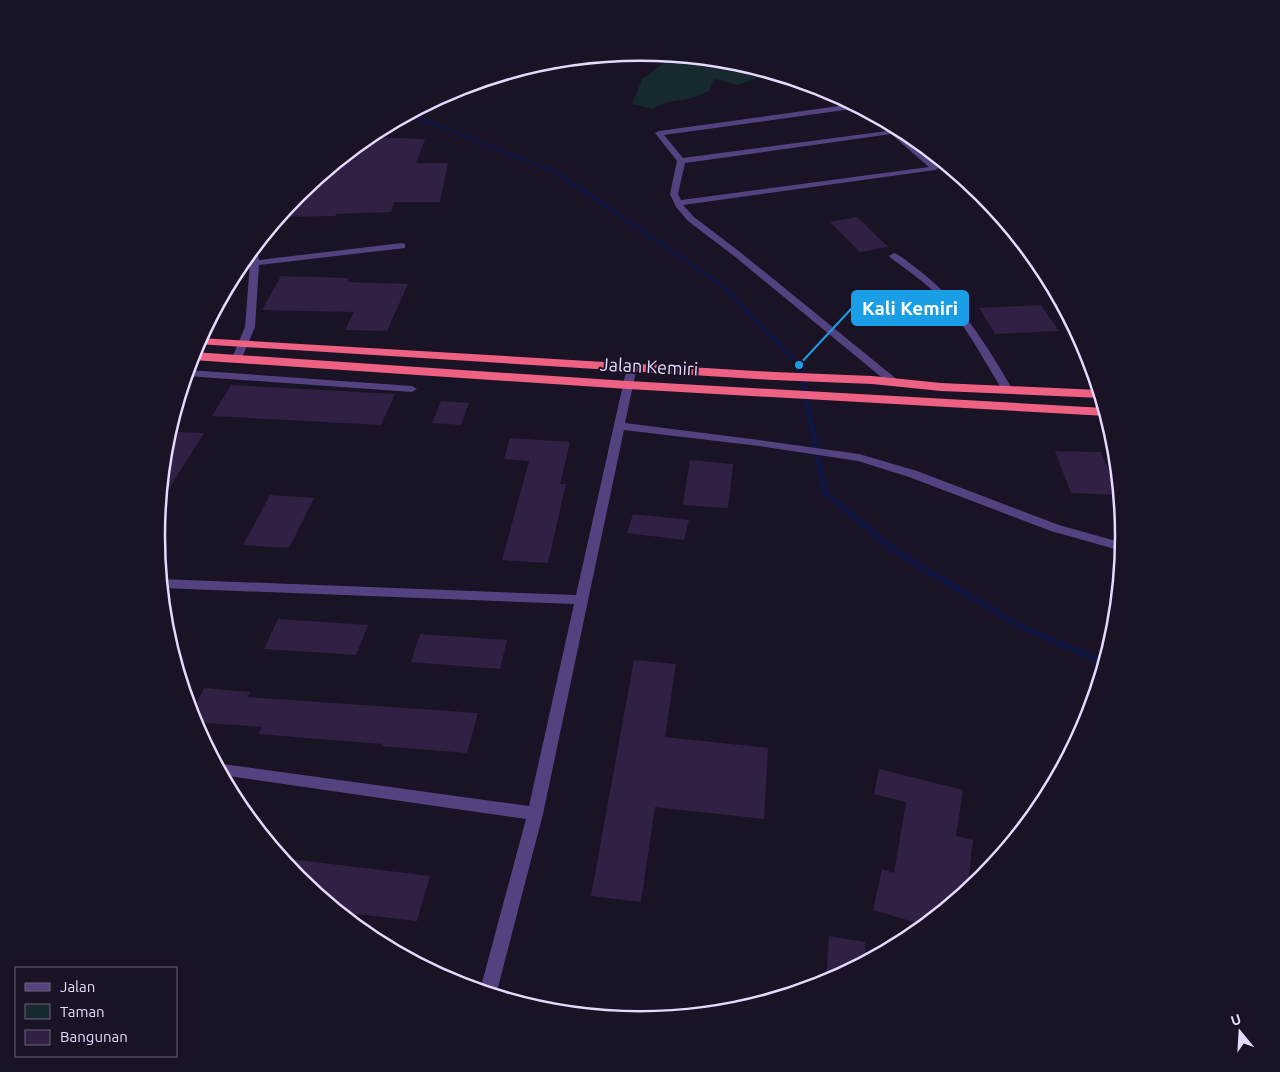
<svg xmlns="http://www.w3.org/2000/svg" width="1280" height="1072" font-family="Ubuntu,sans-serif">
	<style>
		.green { fill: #15292e }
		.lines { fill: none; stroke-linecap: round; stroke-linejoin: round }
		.stream { fill: #101540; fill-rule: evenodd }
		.building { fill: #302044 }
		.minor { fill: #53427f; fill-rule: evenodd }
		.highway { fill: #ee6182; fill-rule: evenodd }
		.labels { text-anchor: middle; stroke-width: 4; stroke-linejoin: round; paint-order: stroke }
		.street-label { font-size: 18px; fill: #e6d9fb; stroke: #1a1225 }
		.rim { fill: none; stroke: #e6d9fb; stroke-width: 2.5 }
		.leader { fill: none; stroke: #1a9fe7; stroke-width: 2 }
		.callout-dot { fill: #1a9fe7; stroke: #1a1225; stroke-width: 2 }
		.callout { fill: #1a9fe7; stroke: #1a9fe7; stroke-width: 2 }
		.callout-label { font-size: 19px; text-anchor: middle; font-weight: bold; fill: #fff }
	</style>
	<rect width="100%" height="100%" fill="#1a1225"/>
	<path class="green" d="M 673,56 L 735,62 L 772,73 L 738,85 L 714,79 L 709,91 L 689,99 L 667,102 L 653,109 L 632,104 L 642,79 Z"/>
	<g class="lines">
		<path class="stream" d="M 411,113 L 561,173 L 725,285 L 802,365 L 828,491 L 901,551 L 1023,624 L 1105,660 L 1103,666 L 1017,628 L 895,555 L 822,494 L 796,365 L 721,287 L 557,175 L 407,115 Z"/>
	</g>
	<g class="building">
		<path d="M 368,137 L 425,139 L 416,163 L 448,163 L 440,202 L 394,202 L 391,212 L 336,214 L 335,216 L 279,217 L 298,194 Z"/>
		<path d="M 857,217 L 888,247 L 860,252 L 830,222 Z"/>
		<path d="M 281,276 L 349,278 L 347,282 L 408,284 L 387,331 L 345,330 L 354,312 L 262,310 Z"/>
		<path d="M 1041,305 L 1059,331 L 995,334 L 979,308 Z"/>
		<path d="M 231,385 L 395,394 L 381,425 L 212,416 Z"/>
		<path d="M 441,401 L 469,403 L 461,425 L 432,423 Z"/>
		<path d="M 177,432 L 204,433 L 160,503 L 165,449 Z"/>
		<path d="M 510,438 L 570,442 L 560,484 L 566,484 L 548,563 L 502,560 L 529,461 L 504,459 Z"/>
		<path d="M 1055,451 L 1101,452 L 1119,495 L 1071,493 Z"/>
		<path d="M 690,460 L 733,464 L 728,508 L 683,505 Z"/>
		<path d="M 270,495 L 314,498 L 289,548 L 243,545 Z"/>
		<path d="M 633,514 L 689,520 L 684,540 L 627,533 Z"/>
		<path d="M 278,619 L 368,625 L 356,655 L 264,649 Z"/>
		<path d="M 420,634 L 507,640 L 500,669 L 411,662 Z"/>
		<path d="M 634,660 L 676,664 L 665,737 L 768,748 L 764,819 L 655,807 L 641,902 L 591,896 Z"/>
		<path d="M 204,688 L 250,692 L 247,697 L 478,713 L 467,753 L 381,746 L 382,744 L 258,734 L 262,727 L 194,722 L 191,714 Z"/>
		<path d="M 879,769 L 963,790 L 956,836 L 973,840 L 967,890 L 924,925 L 873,910 L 882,869 L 894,873 L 906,802 L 874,794 Z"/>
		<path d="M 282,858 L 430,876 L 417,921 L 339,912 L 298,878 Z"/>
		<path d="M 829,936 L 865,942 L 865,962 L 826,982 Z"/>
	</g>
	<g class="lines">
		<g class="minor">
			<path d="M 853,104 L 859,108 L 664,135 L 683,158 L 887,131 L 870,117 L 870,114 L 885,121 L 938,166 L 939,168 L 935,170 L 683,205 L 694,217 L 740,252 L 899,381 L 900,383 L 899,385 L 891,385 L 734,256 L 688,221 L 676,207 L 670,194 L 677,161 L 655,133 L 659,131 ZM 891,134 L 929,167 L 681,200 L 678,194 L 685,163 Z"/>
			<path d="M 402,243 L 405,244 L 405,248 L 259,265 L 255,327 L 241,360 L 237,361 L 232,358 L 245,327 L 250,263 L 249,254 L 255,247 L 257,249 L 259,260 Z"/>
			<path d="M 894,253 C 902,256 909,263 916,268 C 960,301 986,344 1013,390 L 1012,392 L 1004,392 C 983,360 967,325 939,297 C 925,282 907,270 891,258 L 889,256 Z"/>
			<path d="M 632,364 L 637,367 L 625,423 L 759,440 L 859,454 L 917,471 L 1059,525 L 1123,543 L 1122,551 L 1051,531 L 909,477 L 858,461 L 759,446 L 624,430 L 543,814 L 496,995 L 480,990 L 526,819 L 222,775 L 215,763 L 529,806 L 574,604 L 162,588 L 161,579 L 576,595 L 627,367 Z"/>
			<path d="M 188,370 L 412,386 L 417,389 L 412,392 L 187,376 Z"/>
		</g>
		<g class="highway">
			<path d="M 200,338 L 774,372 L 872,376 L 941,383 L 1099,390 L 1101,398 L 941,391 L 872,384 L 774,380 L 197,344 Z"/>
			<path d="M 193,352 L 628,381 L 1104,408 L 1106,416 L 628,389 L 192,360 Z"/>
		</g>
	</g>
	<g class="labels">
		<g class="street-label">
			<text transform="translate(649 367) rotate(3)" y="6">Jalan Kemiri</text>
		</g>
	</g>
	<path d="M0 0H1280V1072H0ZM165 536a475 475 0 1 1 950 0a475 475 0 1 1-950 0Z" fill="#1a1225" fill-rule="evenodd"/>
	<path class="rim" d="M165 536a475 475 0 1 1 950 0a475 475 0 1 1-950 0Z"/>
	<path class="leader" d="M799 365L852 308"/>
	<circle class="callout-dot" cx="799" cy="365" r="5"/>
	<rect class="callout" x="852" y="291" width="116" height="34" rx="5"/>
	<g class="callout-label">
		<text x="910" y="315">Kali Kemiri</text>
	</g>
	<rect x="15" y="967" width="162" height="90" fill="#1a1225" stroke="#6c627b"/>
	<rect x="25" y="983" width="25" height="8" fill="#53427f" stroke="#6c627b"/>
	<text x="60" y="992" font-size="15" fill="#e6d9fb">Jalan</text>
	<rect x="25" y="1004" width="25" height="15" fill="#15292e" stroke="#6c627b"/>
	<text x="60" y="1017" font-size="15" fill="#e6d9fb">Taman</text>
	<rect x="25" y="1030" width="25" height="15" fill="#302044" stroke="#6c627b"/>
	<text x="60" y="1042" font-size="15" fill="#e6d9fb">Bangunan</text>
	<g transform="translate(1240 1032) rotate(342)" stroke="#1a1225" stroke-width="4" paint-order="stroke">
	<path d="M0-4L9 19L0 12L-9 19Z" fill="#e6d9fb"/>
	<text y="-8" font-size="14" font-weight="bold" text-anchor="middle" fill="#e6d9fb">U</text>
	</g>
</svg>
